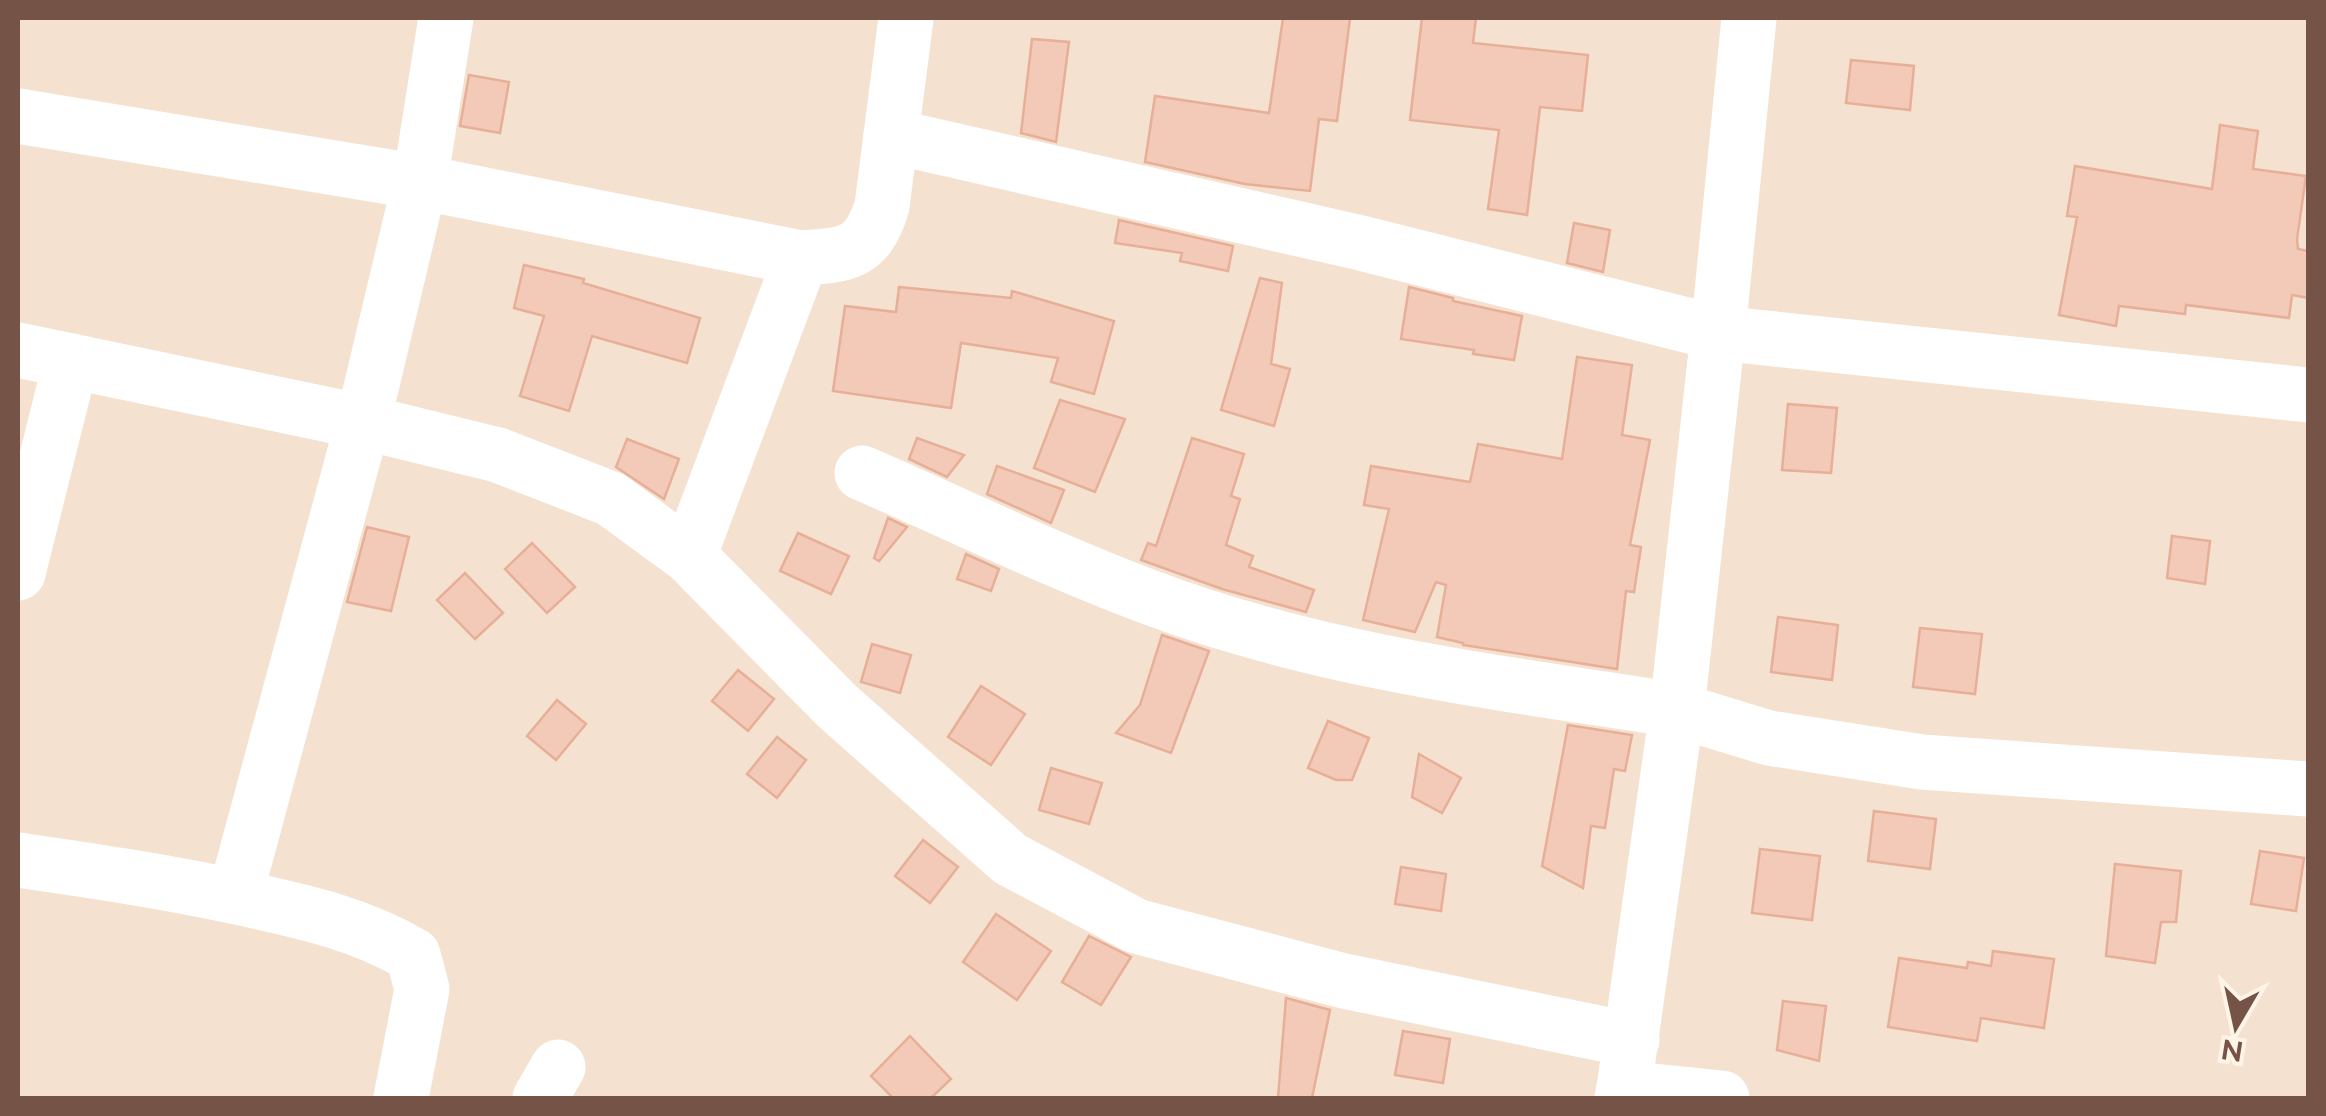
<svg xmlns="http://www.w3.org/2000/svg" width="2326" height="1116" font-family="Raleway,sans-serif">
	<style>
		.residential { fill: #f5e1cf }
		.building { fill: #f3cab7; stroke: #e7af97; stroke-width: 2.5 }
		.lines { fill: none; stroke-linecap: round; stroke-linejoin: round }
		.minor { stroke: #fff; stroke-width: 55 }
	</style>
	<rect width="100%" height="100%" fill="#fdf0e1"/>
	<rect class="residential" x="18" y="18" width="2290" height="1080"/>
	<g class="building">
		<path d="M 1283,18 L 1350,18 L 1337,121 L 1319,119 L 1310,191 L 1245,184 L 1145,162 L 1155,96 L 1269,113 Z"/>
		<path d="M 1422,18 L 1476,18 L 1473,43 L 1588,55 L 1582,111 L 1540,107 L 1527,215 L 1488,209 L 1499,130 L 1410,120 Z"/>
		<path d="M 1032,39 L 1069,42 L 1056,142 L 1021,133 Z"/>
		<path d="M 1851,60 L 1914,66 L 1910,110 L 1846,103 Z"/>
		<path d="M 469,75 L 509,82 L 500,133 L 460,126 Z"/>
		<path d="M 2220,125 L 2258,131 L 2253,169 L 2306,176 L 2297,239 L 2298,249 L 2308,251 L 2308,298 L 2292,295 L 2289,318 L 2186,305 L 2185,314 L 2119,306 L 2116,326 L 2059,315 L 2077,217 L 2067,216 L 2075,166 L 2212,189 Z"/>
		<path d="M 1119,220 L 1233,246 L 1228,271 L 1180,261 L 1182,253 L 1115,243 Z"/>
		<path d="M 1574,223 L 1610,230 L 1603,272 L 1567,263 Z"/>
		<path d="M 524,265 L 584,279 L 583,283 L 700,318 L 687,363 L 592,336 L 569,411 L 520,396 L 544,316 L 514,308 Z"/>
		<path d="M 1260,278 L 1282,283 L 1271,364 L 1290,369 L 1274,426 L 1221,410 Z"/>
		<path d="M 899,287 L 1011,298 L 1012,291 L 1114,321 L 1094,394 L 1051,382 L 1058,358 L 961,343 L 951,408 L 833,391 L 845,306 L 896,312 Z"/>
		<path d="M 1409,287 L 1453,298 L 1453,301 L 1522,316 L 1514,360 L 1473,354 L 1474,350 L 1401,339 Z"/>
		<path d="M 1577,357 L 1632,365 L 1622,435 L 1650,440 L 1630,545 L 1641,547 L 1634,592 L 1626,591 L 1617,669 L 1463,645 L 1463,643 L 1437,637 L 1446,585 L 1436,582 L 1415,632 L 1363,620 L 1389,509 L 1364,505 L 1371,466 L 1470,482 L 1478,444 L 1562,459 Z"/>
		<path d="M 1060,400 L 1125,419 L 1095,492 L 1034,468 Z"/>
		<path d="M 1788,404 L 1837,408 L 1831,473 L 1782,470 Z"/>
		<path d="M 917,438 L 964,455 L 947,477 L 909,459 Z"/>
		<path d="M 1192,438 L 1244,454 L 1231,496 L 1240,499 L 1226,545 L 1253,556 L 1249,567 L 1314,590 L 1306,612 L 1222,589 L 1141,560 L 1148,543 L 1156,546 Z"/>
		<path d="M 627,439 L 679,459 L 664,499 L 616,467 Z"/>
		<path d="M 997,466 L 1064,490 L 1051,523 L 987,494 Z"/>
		<path d="M 888,518 L 907,527 L 879,561 L 874,558 Z"/>
		<path d="M 367,527 L 409,537 L 391,611 L 347,602 Z"/>
		<path d="M 798,533 L 849,556 L 831,594 L 780,571 Z"/>
		<path d="M 2172,536 L 2210,541 L 2205,584 L 2167,578 Z"/>
		<path d="M 532,543 L 575,587 L 547,613 L 505,569 Z"/>
		<path d="M 966,554 L 999,569 L 991,591 L 957,579 Z"/>
		<path d="M 465,573 L 503,613 L 475,639 L 437,600 Z"/>
		<path d="M 1778,617 L 1838,625 L 1832,680 L 1771,672 Z"/>
		<path d="M 1920,628 L 1982,634 L 1975,694 L 1913,687 Z"/>
		<path d="M 1162,635 L 1209,651 L 1171,753 L 1116,733 L 1140,705 Z"/>
		<path d="M 872,644 L 911,655 L 900,693 L 861,682 Z"/>
		<path d="M 738,670 L 774,699 L 748,731 L 712,701 Z"/>
		<path d="M 981,686 L 1025,714 L 991,765 L 948,737 Z"/>
		<path d="M 557,700 L 586,724 L 556,760 L 527,736 Z"/>
		<path d="M 1328,721 L 1369,738 L 1352,780 L 1336,780 L 1308,768 Z"/>
		<path d="M 1568,725 L 1632,735 L 1625,771 L 1614,769 L 1605,828 L 1591,826 L 1583,888 L 1542,866 Z"/>
		<path d="M 777,737 L 806,760 L 777,798 L 747,774 Z"/>
		<path d="M 1419,754 L 1461,778 L 1442,813 L 1412,797 Z"/>
		<path d="M 1051,768 L 1102,783 L 1089,824 L 1039,810 Z"/>
		<path d="M 1874,811 L 1936,819 L 1930,869 L 1868,861 Z"/>
		<path d="M 923,840 L 958,867 L 930,903 L 895,876 Z"/>
		<path d="M 1760,849 L 1820,856 L 1812,920 L 1752,913 Z"/>
		<path d="M 2260,851 L 2304,858 L 2296,911 L 2251,904 Z"/>
		<path d="M 2115,864 L 2181,871 L 2176,922 L 2161,922 L 2155,963 L 2106,956 Z"/>
		<path d="M 1401,867 L 1446,874 L 1441,911 L 1395,904 Z"/>
		<path d="M 996,914 L 1051,951 L 1017,1000 L 963,962 Z"/>
		<path d="M 1089,936 L 1131,957 L 1101,1005 L 1062,982 Z"/>
		<path d="M 1993,951 L 2054,959 L 2044,1028 L 1981,1018 L 1977,1041 L 1888,1027 L 1899,958 L 1967,968 L 1968,962 L 1991,966 Z"/>
		<path d="M 1286,998 L 1330,1010 L 1312,1098 L 1278,1098 Z"/>
		<path d="M 1783,1001 L 1826,1006 L 1819,1061 L 1777,1050 Z"/>
		<path d="M 1403,1031 L 1450,1039 L 1443,1083 L 1395,1075 Z"/>
		<path d="M 910,1036 L 951,1079 L 931,1098 L 893,1098 L 871,1076 Z"/>
	</g>
	<g class="lines">
		<g class="minor">
			<path d="M 18,116 L 420,182 L 801,258 C 848,255 867,254 882,206 L 906,18"/>
			<path d="M 891,136 L 1361,243 L 1718,333 L 1749,18"/>
			<path d="M 18,350 L 363,422 L 498,455 L 611,499 L 689,556 L 837,706 L 1010,859 L 1136,926 L 1344,981 L 1632,1040"/>
			<path d="M 862,473 C 957,514 1052,561 1149,597 C 1318,661 1500,683 1677,710 L 1718,333 L 2308,395"/>
			<path d="M 689,556 L 801,258"/>
			<path d="M 18,573 L 71,361"/>
			<path d="M 18,860 C 94,871 170,882 246,899 C 305,912 361,924 413,955 L 422,989 L 401,1098"/>
			<path d="M 235,896 L 363,422 L 420,182 L 446,18"/>
			<path d="M 1624,1088 L 1677,710 L 1769,738 L 1922,762 L 2308,789"/>
			<path d="M 540,1098 L 558,1067"/>
			<path d="M 1622,1098 L 1624,1088 L 1722,1098"/>
		</g>
	</g>
	<rect width="2326" height="1116" fill="none" stroke="#755447" stroke-width="40"/>
	<g transform="translate(2236 1026) rotate(189)" stroke="#fff4e8" stroke-width="8" paint-order="stroke">
	<path d="M0-8L18 38L0 25L-18 38Z" fill="#755447"/>
	<text y="-15" font-size="28" font-weight="bold" text-anchor="middle" fill="#755447">N</text>
	</g>
</svg>
